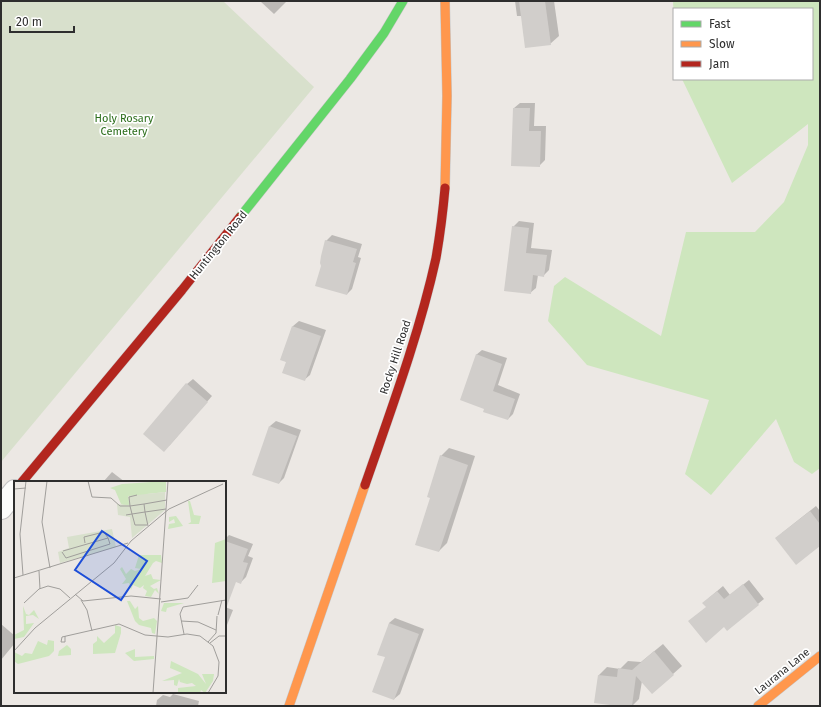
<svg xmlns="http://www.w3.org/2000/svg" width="821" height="707" font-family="'Fira Sans',sans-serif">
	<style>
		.green { fill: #cee6be }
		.cemetery { fill: #d8e0cc }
		.shadow { fill: #0003 }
		.building { fill: #d1cecb }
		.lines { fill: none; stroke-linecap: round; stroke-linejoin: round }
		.street-casing { stroke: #c5c4c5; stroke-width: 24 }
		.fast-casing { stroke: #c5c4c5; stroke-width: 10 }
		.slow-casing { stroke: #c5c4c5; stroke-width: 10 }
		.jam-casing { stroke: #c5c4c5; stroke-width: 10 }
		.street { stroke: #fcfcfb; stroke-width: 22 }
		.fast { stroke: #63d668; stroke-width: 9 }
		.slow { stroke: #ff974d; stroke-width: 9 }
		.jam { stroke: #b3261e; stroke-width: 9 }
		.labels { text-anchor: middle; stroke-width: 3.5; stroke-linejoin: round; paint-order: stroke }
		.park-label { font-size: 11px; fill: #2c6e1b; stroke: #fff }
		.street-label { font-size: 11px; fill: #2e2e2e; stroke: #fff }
		.inset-road { fill: none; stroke: #a09e9b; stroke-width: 1 }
		.view { fill: #1d4ed8; fill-opacity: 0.15; stroke: #1d4ed8; stroke-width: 2 }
		.inset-edge { fill: none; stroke: #2e2e2e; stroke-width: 2 }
	</style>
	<rect width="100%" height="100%" fill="#ece8e4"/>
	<path class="green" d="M 673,1 L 820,1 L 820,468 L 812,474 L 794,462 L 776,419 L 711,495 L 685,474 L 709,400 L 587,365 L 548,321 L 554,286 L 565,277 L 661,336 L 686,232 L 755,232 L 784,202 L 808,145 L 808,124 L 732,183 L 682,79 L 812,79 L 812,9 L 674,9 L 674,22 Z"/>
	<path class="cemetery" d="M 2,1 L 223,1 L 314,87 L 1,462 L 1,2 Z"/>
	<g class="shadow">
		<path d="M 260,1 L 287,1 L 274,14 Z"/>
		<path d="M 515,1 L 554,1 L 559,36 L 550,44 L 522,16 L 517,16 Z"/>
		<path d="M 520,103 L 535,103 L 534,126 L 546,126 L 545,160 L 539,166 L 514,108 Z"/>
		<path d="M 519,221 L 534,223 L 531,248 L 552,250 L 549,270 L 544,275 L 538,275 L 536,288 L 530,293 L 513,227 Z"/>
		<path d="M 332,235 L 362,244 L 358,257 L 361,258 L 352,289 L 347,294 L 322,266 L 326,241 Z"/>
		<path d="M 299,321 L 326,330 L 310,375 L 304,380 L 287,362 L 281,359 L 293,326 Z"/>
		<path d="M 482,350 L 507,358 L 498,385 L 520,394 L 513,414 L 508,419 L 485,408 L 476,355 Z"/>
		<path d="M 193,379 L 212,396 L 169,446 L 187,384 Z"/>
		<path d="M 276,421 L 301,430 L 284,478 L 279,483 L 270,426 Z"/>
		<path d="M 449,448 L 475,456 L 447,543 L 439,551 L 432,497 L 441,456 Z"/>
		<path d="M 112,472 L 125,482 L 103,482 Z"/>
		<path d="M 816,506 L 820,511 L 820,545 L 782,533 Z"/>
		<path d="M 229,535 L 253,544 L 248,556 L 253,558 L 246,577 L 240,583 L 225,577 L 225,539 Z"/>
		<path d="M 749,580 L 764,599 L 727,629 L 707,607 L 709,598 L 723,586 L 730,595 Z"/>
		<path d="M 225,607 L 233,610 L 225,630 Z"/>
		<path d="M 395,618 L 424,629 L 400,694 L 394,699 L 386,657 L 389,623 Z"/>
		<path d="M 1,624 L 15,636 L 15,643 L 1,660 Z"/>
		<path d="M 663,644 L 682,666 L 673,674 L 642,681 L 639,699 L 632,706 L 595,702 L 599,675 L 607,667 L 620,669 L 628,661 L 641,662 Z"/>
		<path d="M 173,694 L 199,701 L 198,706 L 156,706 L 157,700 L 163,695 L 170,697 Z"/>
	</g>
	<g class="building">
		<path d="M 519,1 L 545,1 L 551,45 L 525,48 Z"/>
		<path d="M 513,108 L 530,108 L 529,131 L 541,131 L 540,167 L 511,166 Z"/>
		<path d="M 512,226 L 529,228 L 526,253 L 547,255 L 544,277 L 533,275 L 531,294 L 504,291 Z"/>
		<path d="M 325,240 L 357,249 L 353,262 L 356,263 L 347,295 L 315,286 L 321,266 L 320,263 L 321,256 Z"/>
		<path d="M 292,326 L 321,336 L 305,381 L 282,373 L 286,362 L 280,360 Z"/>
		<path d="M 476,354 L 502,364 L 493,391 L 515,399 L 508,420 L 483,412 L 484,409 L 460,400 Z"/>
		<path d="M 186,383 L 208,402 L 164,452 L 143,434 Z"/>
		<path d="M 269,426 L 297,436 L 279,484 L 252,475 Z"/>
		<path d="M 440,455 L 468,465 L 439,552 L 415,545 L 430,498 L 427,497 Z"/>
		<path d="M 810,511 L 820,524 L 820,546 L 796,565 L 775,538 Z"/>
		<path d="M 225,541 L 248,549 L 243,562 L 248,563 L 241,584 L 236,582 L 227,606 L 225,606 Z"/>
		<path d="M 743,584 L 759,605 L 727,631 L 724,627 L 706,643 L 688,621 L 706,607 L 702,603 L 717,591 L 724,599 Z"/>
		<path d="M 389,623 L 419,634 L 394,700 L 372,692 L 385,657 L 377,655 Z"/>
		<path d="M 654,651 L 674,675 L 652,694 L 636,676 L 632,706 L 618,706 L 594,703 L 598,675 L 617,677 L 618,668 L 632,670 Z"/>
	</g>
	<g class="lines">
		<defs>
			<path id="street" d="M 1,508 L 15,491"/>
			<path id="fast" d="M 240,217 L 350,79 L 384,33 L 403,1"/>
			<g id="slow">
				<path d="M 445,1 L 447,96 L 445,188"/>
				<path d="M 289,706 L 365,485"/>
				<path d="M 758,706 L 820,656"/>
			</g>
			<g id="jam">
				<path d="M 22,482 L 182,290 L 240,217"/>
				<path d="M 365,485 C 391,410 419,335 436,258 C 440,235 443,211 445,188"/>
			</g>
		</defs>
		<use href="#street" class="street-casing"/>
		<use href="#fast" class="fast-casing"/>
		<use href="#slow" class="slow-casing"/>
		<use href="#jam" class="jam-casing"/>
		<use href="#street" class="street"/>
		<use href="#fast" class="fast"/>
		<use href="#slow" class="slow"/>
		<use href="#jam" class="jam"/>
	</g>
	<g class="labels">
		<g class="park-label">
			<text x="124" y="122">Holy Rosary<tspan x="124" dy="13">Cemetery</tspan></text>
		</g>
		<g class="street-label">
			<text transform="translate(218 245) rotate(-51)" y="4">Huntington Road</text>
			<text transform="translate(395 357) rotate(-72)" y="4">Rocky Hill Road</text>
			<text transform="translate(782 671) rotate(-39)" y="4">Laurana Lane</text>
		</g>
	</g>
	<g transform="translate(14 481)">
		<rect width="212" height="212" fill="#ece8e4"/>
		<path d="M 152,0 L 152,11 L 133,13 L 115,26 L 107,23 L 101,9 L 96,7 L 108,3 ZM 174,20 L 176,20 L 180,34 L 187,35 L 185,43 L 174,43 L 177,41 ZM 162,35 L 169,45 L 154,48 L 155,43 L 161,42 L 160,38 L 155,41 L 155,36 ZM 212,58 L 212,100 L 198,102 L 201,62 ZM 125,74 L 147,74 L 148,82 L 142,80 L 139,82 L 131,95 L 137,93 L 139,98 L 147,99 L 136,105 L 140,108 L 143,107 L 145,113 L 141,109 L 137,116 L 131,115 L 133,110 L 129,107 L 130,104 L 126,107 L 119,104 L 117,109 L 115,102 L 108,103 L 112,98 L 106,88 L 108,86 L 112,93 L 117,88 L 121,90 L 127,88 L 121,87 ZM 113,120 L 116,120 L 121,128 L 124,125 L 125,137 L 129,140 L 140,137 L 143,140 L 141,153 L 138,152 L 137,147 L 125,144 L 121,140 ZM 150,122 L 170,122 L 153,127 L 152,131 L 147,130 ZM 9,125 L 12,133 L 15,134 L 20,129 L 25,138 L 19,134 L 12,135 L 12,143 L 20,142 L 10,156 L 0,158 L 0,154 L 10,149 ZM 101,144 L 107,146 L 107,152 L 101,172 L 79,173 L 79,163 L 83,160 L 83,155 L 90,162 L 101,152 ZM 34,159 L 40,160 L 40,170 L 35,175 L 4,183 L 0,180 L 0,171 L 8,175 L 11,172 L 18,173 L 24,160 L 33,164 ZM 53,164 L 57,168 L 57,174 L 44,175 L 45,170 ZM 121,168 L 121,176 L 140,175 L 140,178 L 120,180 L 111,172 ZM 157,180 L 184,193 L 192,203 L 188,193 L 200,193 L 199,200 L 191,212 L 187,209 L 186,212 L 164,212 L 164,207 L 182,205 L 178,202 L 173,203 L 166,201 L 165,198 L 163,205 L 160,204 L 160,199 L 148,200 L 168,192 L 156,187 Z" fill="#cee6be"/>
		<path d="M 151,11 L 151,29 L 118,57 L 116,36 L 104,34 L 103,23 L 115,24 L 114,15 ZM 98,48 L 102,66 L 46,82 L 44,71 L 55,67 L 53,56 Z" fill="#d8e0cc"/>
		<path class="inset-road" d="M 33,0 L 28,41 L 36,87M 74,0 L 78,16 L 97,17 L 106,25 L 116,25 L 118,33 L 112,34M 0,8 L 12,7M 123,14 L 115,16 L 116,25 L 130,23M 133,44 L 121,44 L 118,33 L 131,31 L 130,23 L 153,19M 134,45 L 131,31 L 152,28M 71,62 L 70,56 L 90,51 L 94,57M 48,71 L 52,77 L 96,63 L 94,57 L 49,70M 25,90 L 26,108M 9,94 L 6,53 L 12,0M 0,97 L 114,62M 61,113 L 69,120 L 117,115 L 147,118M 67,119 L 73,129 L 78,150M 147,121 L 174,117 L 184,104M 10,122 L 25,108 L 34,105 L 46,108 L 56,117M 204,134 L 208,119M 167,140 L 184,141 L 202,149M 170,153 L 166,133 L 169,126 L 212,119M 51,155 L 51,161 L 47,161 L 48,156 L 105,143 L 131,154 L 154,156 L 173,153 L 186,155 L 199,165 L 205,181 L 204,195 L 194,212M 194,161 L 202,152 L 203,135M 196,162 L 205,155 L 212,155M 0,170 L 21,147 L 100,82 L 117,60 L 155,28 L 209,3M 139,212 L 154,0"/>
		<path class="view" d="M 88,50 L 133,80 L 107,119 L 61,89 Z"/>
		<rect width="212" height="212" class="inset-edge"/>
	</g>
	<rect width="821" height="707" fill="none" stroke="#2e2e2e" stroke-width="4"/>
	<rect x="673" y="8" width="140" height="72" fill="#ffffff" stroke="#ababab"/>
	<rect x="681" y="21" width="20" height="6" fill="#63d668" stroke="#ababab"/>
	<text x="709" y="28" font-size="12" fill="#2e2e2e">Fast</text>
	<rect x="681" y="41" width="20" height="6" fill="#ff974d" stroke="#ababab"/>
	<text x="709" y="48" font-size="12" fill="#2e2e2e">Slow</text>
	<rect x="681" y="61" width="20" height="6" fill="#b3261e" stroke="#ababab"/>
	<text x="709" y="68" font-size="12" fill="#2e2e2e">Jam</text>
	<path d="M10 26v6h64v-6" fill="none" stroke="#2e2e2e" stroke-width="2"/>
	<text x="16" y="26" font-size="12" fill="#2e2e2e" stroke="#ffffff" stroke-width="3" paint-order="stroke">20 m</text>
</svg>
